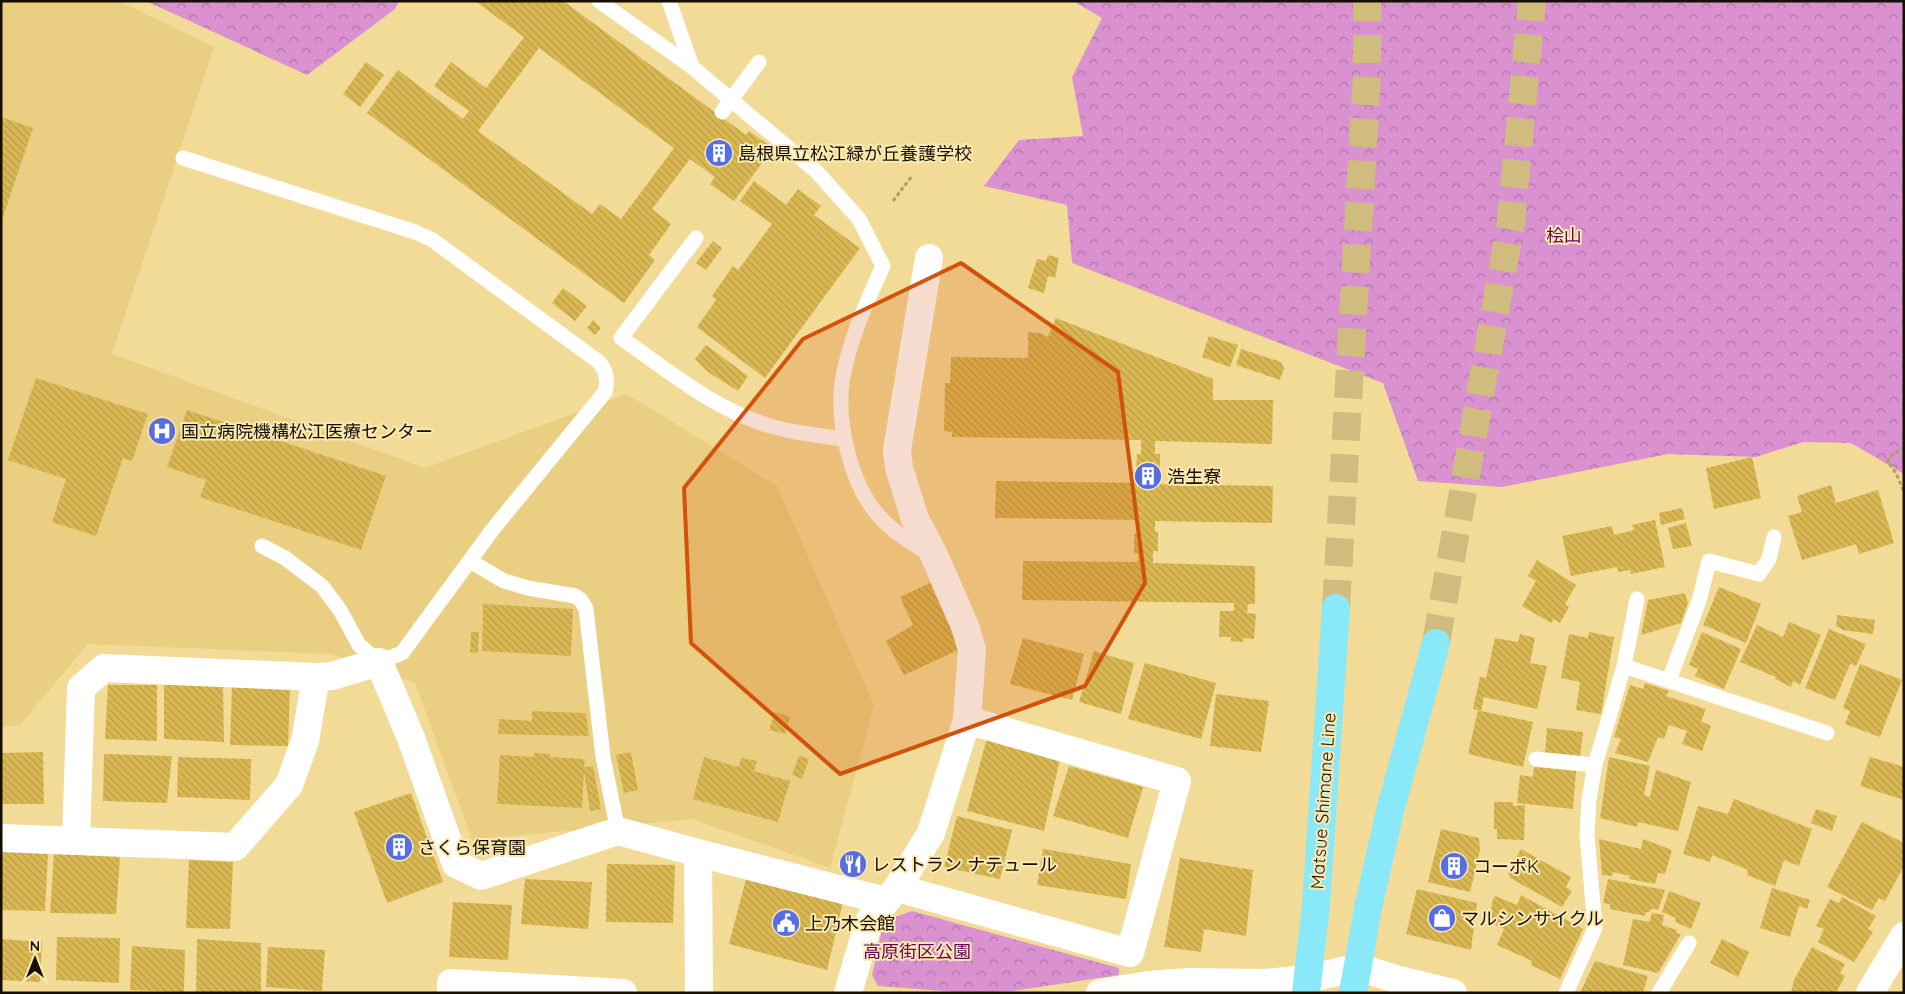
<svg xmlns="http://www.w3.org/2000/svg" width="1905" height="994" font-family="Quicksand,'Noto Sans JP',sans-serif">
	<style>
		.built { fill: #eacf82 }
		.forest { fill: url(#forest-crowns) }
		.building { fill: url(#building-back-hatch); fill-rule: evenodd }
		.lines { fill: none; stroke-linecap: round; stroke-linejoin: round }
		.primary-tunnel { stroke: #d1bc80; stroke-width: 28; stroke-dasharray: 28 14; stroke-linecap: butt }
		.path { stroke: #af9c68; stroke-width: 3; stroke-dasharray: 4 2.5; stroke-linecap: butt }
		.lane { stroke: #fff; stroke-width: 15 }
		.street { stroke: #fff; stroke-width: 28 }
		.primary { stroke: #8ae9f8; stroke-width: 28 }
		.marked { fill: #d3520b; fill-opacity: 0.2; stroke: #d3520b; stroke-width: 4; stroke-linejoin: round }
		.labels { text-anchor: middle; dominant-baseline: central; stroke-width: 4; stroke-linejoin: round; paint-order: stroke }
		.poi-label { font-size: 18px; fill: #160e00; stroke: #fbe9b2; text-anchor: start }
		.park-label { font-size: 18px; fill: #64045e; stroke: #fbe9b2 }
		.street-label { font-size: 18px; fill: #160e00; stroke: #fbe9b2 }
	</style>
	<defs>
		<pattern id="forest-crowns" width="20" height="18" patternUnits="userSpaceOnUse" patternTransform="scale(1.25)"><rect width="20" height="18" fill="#d991d0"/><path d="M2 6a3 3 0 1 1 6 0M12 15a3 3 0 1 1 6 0" fill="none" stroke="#af75a6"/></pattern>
		<pattern id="building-back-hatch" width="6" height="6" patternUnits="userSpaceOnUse" patternTransform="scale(1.25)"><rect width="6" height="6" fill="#d9b853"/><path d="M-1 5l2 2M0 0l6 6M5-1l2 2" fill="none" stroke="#ba9d47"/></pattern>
	</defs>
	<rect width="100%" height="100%" fill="#f2db96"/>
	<path class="built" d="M1,1h118l95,46 -102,307 313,114 202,-74 150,92 97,219 -44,163 -138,-49 -220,21 -57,-157 -83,-29 -244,-10 -68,81 -19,2z"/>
	<path class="forest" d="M146,1h253l-4,8 -88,66z
		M1073,1h831v473l-53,-31 -48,-1 -47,15 -88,-3 -166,33 -84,-6 -35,-98 -311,-120 -5,-58 -83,-19 35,-46 64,-4 -11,-59 30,-59z
		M912,911l207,57v7l-106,16 -43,2 -92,-7 -6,-11 12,-54z"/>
	<path class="building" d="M475,1h88l183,134 3,-4 24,17 -39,53 -24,-17 5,-7 -25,-18 -38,50 19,15 -22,31 6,5 -31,43 -257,-190 31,-43 65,49 6,-8 -35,-25 17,-24 35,26 38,-51zM539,48l135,100 -53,71 -21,-15 -8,10 -114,-83z
		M366,62l18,13 -24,32 -17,-13z
		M1,117l32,11 -31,92h-1z
		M754,181l32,24 12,-16 23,17 -7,9 46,33 -95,130 -68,-51 19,-27 -4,-4 21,-30 5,4 34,-46 -32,-23z
		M713,241l9,7 -16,22 -10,-7z
		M1048,255l11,3 -4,20 -7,-2 -4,17 -16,-5 9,-29 9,2z
		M563,288l24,18 -12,15 -23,-18z
		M1056,318l157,61v21h60l-1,44 -117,-3v13h5v17h-4v13l117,2 -1,37 -117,-2v11h3v19h-5v12l102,3v38h-7l-1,9 9,1 -2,25 -11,-1v4l-12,-1v-4h-12l1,-26h14v-8l-212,-3 1,-39 115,1v-9l-4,1v-20h5v-14l-144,-2 1,-37 143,2v-11h-3l1,-18h4v-14l-189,-3v-5l-8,-1 1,-48h5l1,-26 77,1v-26l12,1 8,4z
		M593,320l8,8 -6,7 -8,-7z
		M1209,336l29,9 -8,22 -28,-10z
		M706,345l42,31 -10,15 -30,-19 -13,-13z
		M1241,349l40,13 3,6 -4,12 -44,-15z
		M36,378l112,36 -16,47 -9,-3 -27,78 -44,-14 14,-43 -58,-19z
		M187,410l199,66 -25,74 -161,-53 6,-17 -39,-13z
		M1752,457l9,41 -47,11 -8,-41z
		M1831,485l5,18 42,-13 16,53 -35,11 -3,-10 -54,16 -14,-44 14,-4 -5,-16z
		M1682,508l3,11 -24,6 -2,-12z
		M1655,520l10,47 -34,7 -1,-4 -12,2 -1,-5 -46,9 -9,-40 50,-10 2,9 20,-5 -2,-5z
		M1686,523l6,23 -19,3 -5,-21z
		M1537,560l39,25 -11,19 4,3 -9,16 -6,-4 -3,4 -29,-17 14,-25 -8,-5z
		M930,583l30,66 -56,26 -18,-34 27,-16 -13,-28z
		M1719,587l42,17 -15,39 -43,-18z
		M1685,593l3,10 -7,20 -40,12 7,-35z
		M483,604l90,5 -2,47 -89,-5z
		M1837,615l38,5 -2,14 -30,-4 -7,-4z
		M1789,622l32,13 -21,50 -7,-4 -2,6 -16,-8 1,-2 -36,-15 17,-37 26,12z
		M1829,629l37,15 -10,22 -6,-2 -15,36 -30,-12z
		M471,632h8l-1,21 -8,-1z
		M1589,632l25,5 -13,77 -25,-4 4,-28 -19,-4 8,-44 19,4z
		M1702,632l39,17 -17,40 -29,-13 3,-7 -9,-4z
		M1520,634l15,4 -5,25 17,3 -10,43 -53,-12 -3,14 52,11 -10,45 -55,-13 10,-44 -5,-1 7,-32 6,1 9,-40 23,4z
		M1023,638l61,16 -12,46 -62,-16z
		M1094,651l40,12 -13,51 -42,-12z
		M1145,663l71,20 -15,56 -73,-20z
		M1860,664l42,16 -22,57 -35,-13 5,-13 -7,-3z
		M1645,683l24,8 -3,5 40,13 -5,12 10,5 -9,25 -20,-7 5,-13 -18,-6 -5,14 -6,-2 -10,25 -33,-9 6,-14 -7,-2 16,-52 13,4z
		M108,685h49v56l-52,-2z
		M164,685l59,1 1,56 -60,-3z
		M232,686l58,2 -2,58 -58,-1z
		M1216,694l53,7 -8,51 -51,-6z
		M532,711l54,2 3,23 -91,-2 1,-15 33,2z
		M775,712l15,5 -5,17 -16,-4z
		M1547,728l36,4 -3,26 -35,-4z
		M987,738l73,21 -16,72 -77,-20z
		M43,752l1,52h-43v-51z
		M631,752l7,38 -14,3 -8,-38z
		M534,753l16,1v3l35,2 -1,8 9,-1 8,43 -11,2 -6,-39 -2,36 -85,-4 3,-49 34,2z
		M104,754l68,2 -5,47 -64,-2z
		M799,756l10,3 -7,20 -10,-4z
		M178,757l73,2 -1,41 -73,-3z
		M704,757l35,10 2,-9 16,3 -3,10 36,10 -12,41 -85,-23z
		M1609,757l41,9 -6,29 6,2 6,-27 35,12 -13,49 -40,-9 -1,5 -37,-9z
		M1870,757l34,10v33l-44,-14z
		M1069,766l74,21 -15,51 -75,-22z
		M1534,767l42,4 -3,38 -56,-6 3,-28 13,2z
		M411,793l32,89 -56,21 -33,-91z
		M1734,799l78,30 -13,37 -15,-6 -9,26 -28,-11 1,-5 -36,-15 -2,7 -27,-8 15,-48 30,8z
		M1494,802h19v4l12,-1 -1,35 -27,-1v-10h-3z
		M1816,809l21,7 -5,15 -21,-8z
		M957,816l55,14 -12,49 -56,-12z
		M1862,822l42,21v23l-19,35 -6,-3 -7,12 -45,-23z
		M1441,829l38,9 1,12 -10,42 -42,-10z
		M1599,839l42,10 2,-10 29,11 -7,24 -7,-1 -3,11 -26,-5 1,-3 -17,-4 -1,4 -10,-1z
		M1043,849l88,15 -5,35 -89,-14z
		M1521,849l50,28 -5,10 6,4 -10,16 -52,-29 -2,-6z
		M1,851l47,3 -3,57 -44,-1z
		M54,854l66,3 -4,57 -66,-1z
		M1180,858l73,12 -7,66 -42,-7 -3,23 -37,-5z
		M189,860l44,2 -3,67 -44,-1z
		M607,864l68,1 -2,58 -67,-1z
		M525,879l67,3 -4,47 -67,-5z
		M746,879l97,23 -16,68 -98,-26z
		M1608,879l57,11 -7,20 -7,-1 -1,3h-4l-1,4 -35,-7v-5l-7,-1z
		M1772,888l38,12 -3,9 -8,-3 -9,31 -30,-9z
		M1417,889l60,14 -6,47 -65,-16z
		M1669,891l32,12 -10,26 -16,-7 1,-4 -14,-6z
		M1521,895l62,34 -23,50 -29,-14 1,-4 -35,-16 7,-16 -14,-7 2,-20 3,-6 22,9z
		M1842,897l34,19 -8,13 5,3 -19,30 -36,-20 6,-13 -8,-3 14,-27 9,4z
		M453,902l59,3 -4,55 -59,-3z
		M1652,913l12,2 -2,10 15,5 -1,3 5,1 -23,39 -35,-8 10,-46 16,3z
		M57,937l63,1 -1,45 -63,-3z
		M1,939l41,3 -2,40 -39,-2z
		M197,939l64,4v50h-65z
		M1722,939l27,13 -11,25 -28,-14z
		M132,946l53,4 -1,42 -54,-2z
		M268,947l57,3 -3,41 -56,-4z
		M1812,947l33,17 -5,9 5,3 -9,17h-45l3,-13z
		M1595,961l53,15 -5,17h-63z"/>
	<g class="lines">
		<path class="primary-tunnel" d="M1336,608l31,-534v-73
			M1436,643l75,-421 21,-221"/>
		<path class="path" d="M893,201l19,-25
			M1904,447l-16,11v4l8,11 8,19"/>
		<path class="lane" d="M599,1l93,66 125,105 42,47 24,47c-16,35 -35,77 -41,116 -5,41 8,101 36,133 15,17 33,28 52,39
			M669,1l23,66
			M722,112l37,-50
			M183,158l232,74 16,7 168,123c8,9 9,19 6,30l-112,137 -91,124 -23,9 -20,-17 -19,-35 -18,-24 -37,-28 -23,-12
			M696,238l-75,100c44,30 86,66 137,84 27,10 57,13 86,17
			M470,561l34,20 24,7 47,8 6,4 5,9 17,148 15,74
			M1624,666l13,-67
			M1669,680l30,-79 10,-40 50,13 10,-15 5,-22
			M1536,759l59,6
			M1566,993l29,-65 -8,-93 2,-36 6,-34 29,-99 203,67
			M1659,993l30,-50"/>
		<path class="street" d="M1,838l234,9 54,-62 16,-44 11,-64
			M76,840l5,-152 23,-20 212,9 16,-1 47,-14 32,76 45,126 25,12 137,-45 80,22 1,140
			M698,853l188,48
			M897,888l233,65 47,-172 -210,-61
			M451,993v-10l172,10
			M848,993l21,-72 28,-33 34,-55 36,-113 5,-70 -7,-24 -31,-71 -19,-36 -16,-51 -2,-18 32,-192
			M1100,993l48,-8 41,-3 75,1 44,-4 50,-12 38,12 57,14
			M1870,993l34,-57"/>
		<path class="primary" d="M1306,993l10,-89 20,-296
			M1353,993l15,-85 22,-97 46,-168"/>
	</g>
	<path class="marked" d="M961,263l157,109 27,211 -60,103 -245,88 -149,-131 -7,-155 119,-149z"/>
	<defs>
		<symbol id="building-disc" viewBox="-11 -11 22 22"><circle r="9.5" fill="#566de3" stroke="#fbe9b2"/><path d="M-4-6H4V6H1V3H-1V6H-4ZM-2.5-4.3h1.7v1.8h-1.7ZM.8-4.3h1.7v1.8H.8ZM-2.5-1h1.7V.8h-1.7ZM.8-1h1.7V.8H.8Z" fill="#fff"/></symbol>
		<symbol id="hospital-disc" viewBox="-11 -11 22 22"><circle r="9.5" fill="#566de3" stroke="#fbe9b2"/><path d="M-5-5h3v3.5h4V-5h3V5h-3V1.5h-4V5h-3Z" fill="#fff"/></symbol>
		<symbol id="restaurant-disc" viewBox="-11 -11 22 22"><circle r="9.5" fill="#566de3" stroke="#fbe9b2"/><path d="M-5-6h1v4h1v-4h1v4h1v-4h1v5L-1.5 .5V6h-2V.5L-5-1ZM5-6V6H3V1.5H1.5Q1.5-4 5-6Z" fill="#fff"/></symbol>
		<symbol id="shop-disc" viewBox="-11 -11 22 22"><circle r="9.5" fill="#566de3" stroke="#fbe9b2"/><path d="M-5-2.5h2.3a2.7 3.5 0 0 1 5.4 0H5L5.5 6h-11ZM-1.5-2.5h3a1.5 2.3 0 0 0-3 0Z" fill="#fff"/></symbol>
		<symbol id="civic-disc" viewBox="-11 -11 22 22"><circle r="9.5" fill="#566de3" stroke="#fbe9b2"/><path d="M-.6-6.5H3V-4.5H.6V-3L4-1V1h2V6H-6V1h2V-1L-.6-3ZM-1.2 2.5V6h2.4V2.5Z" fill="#fff"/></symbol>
	</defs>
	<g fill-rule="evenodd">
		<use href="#building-disc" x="703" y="137" width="32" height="32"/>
		<use href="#hospital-disc" x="146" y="415" width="32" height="32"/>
		<use href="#building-disc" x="1132" y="460" width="32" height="32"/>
		<use href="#building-disc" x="383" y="831" width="32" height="32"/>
		<use href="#restaurant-disc" x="837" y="848" width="32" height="32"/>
		<use href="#building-disc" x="1438" y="850" width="32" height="32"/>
		<use href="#shop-disc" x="1426" y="902" width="32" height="32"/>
		<use href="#civic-disc" x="770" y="907" width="32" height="32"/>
	</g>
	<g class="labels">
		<g class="poi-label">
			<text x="738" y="153">島根県立松江緑が丘養護学校</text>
			<text x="181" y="431">国立病院機構松江医療センター</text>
			<text x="1167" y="476">浩生寮</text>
			<text x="418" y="847">さくら保育園</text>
			<text x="872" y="864">レストラン ナテュール</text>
			<text x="1473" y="866">コーポK</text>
			<text x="1461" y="918">マルシンサイクル</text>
			<text x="805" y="923">上乃木会館</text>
		</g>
		<g class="park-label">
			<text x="1564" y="235">桧山</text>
			<text x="917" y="951">高原街区公園</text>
		</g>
		<g class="street-label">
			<text transform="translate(1323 801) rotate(-86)">Matsue Shimane Line</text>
		</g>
	</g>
	<rect width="1905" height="994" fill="none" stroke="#160e00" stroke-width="5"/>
	<g transform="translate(35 959)" stroke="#fbe9b2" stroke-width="4" paint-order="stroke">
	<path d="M0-4L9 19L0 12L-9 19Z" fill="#160e00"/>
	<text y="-8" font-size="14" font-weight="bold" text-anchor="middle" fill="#160e00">N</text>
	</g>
</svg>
